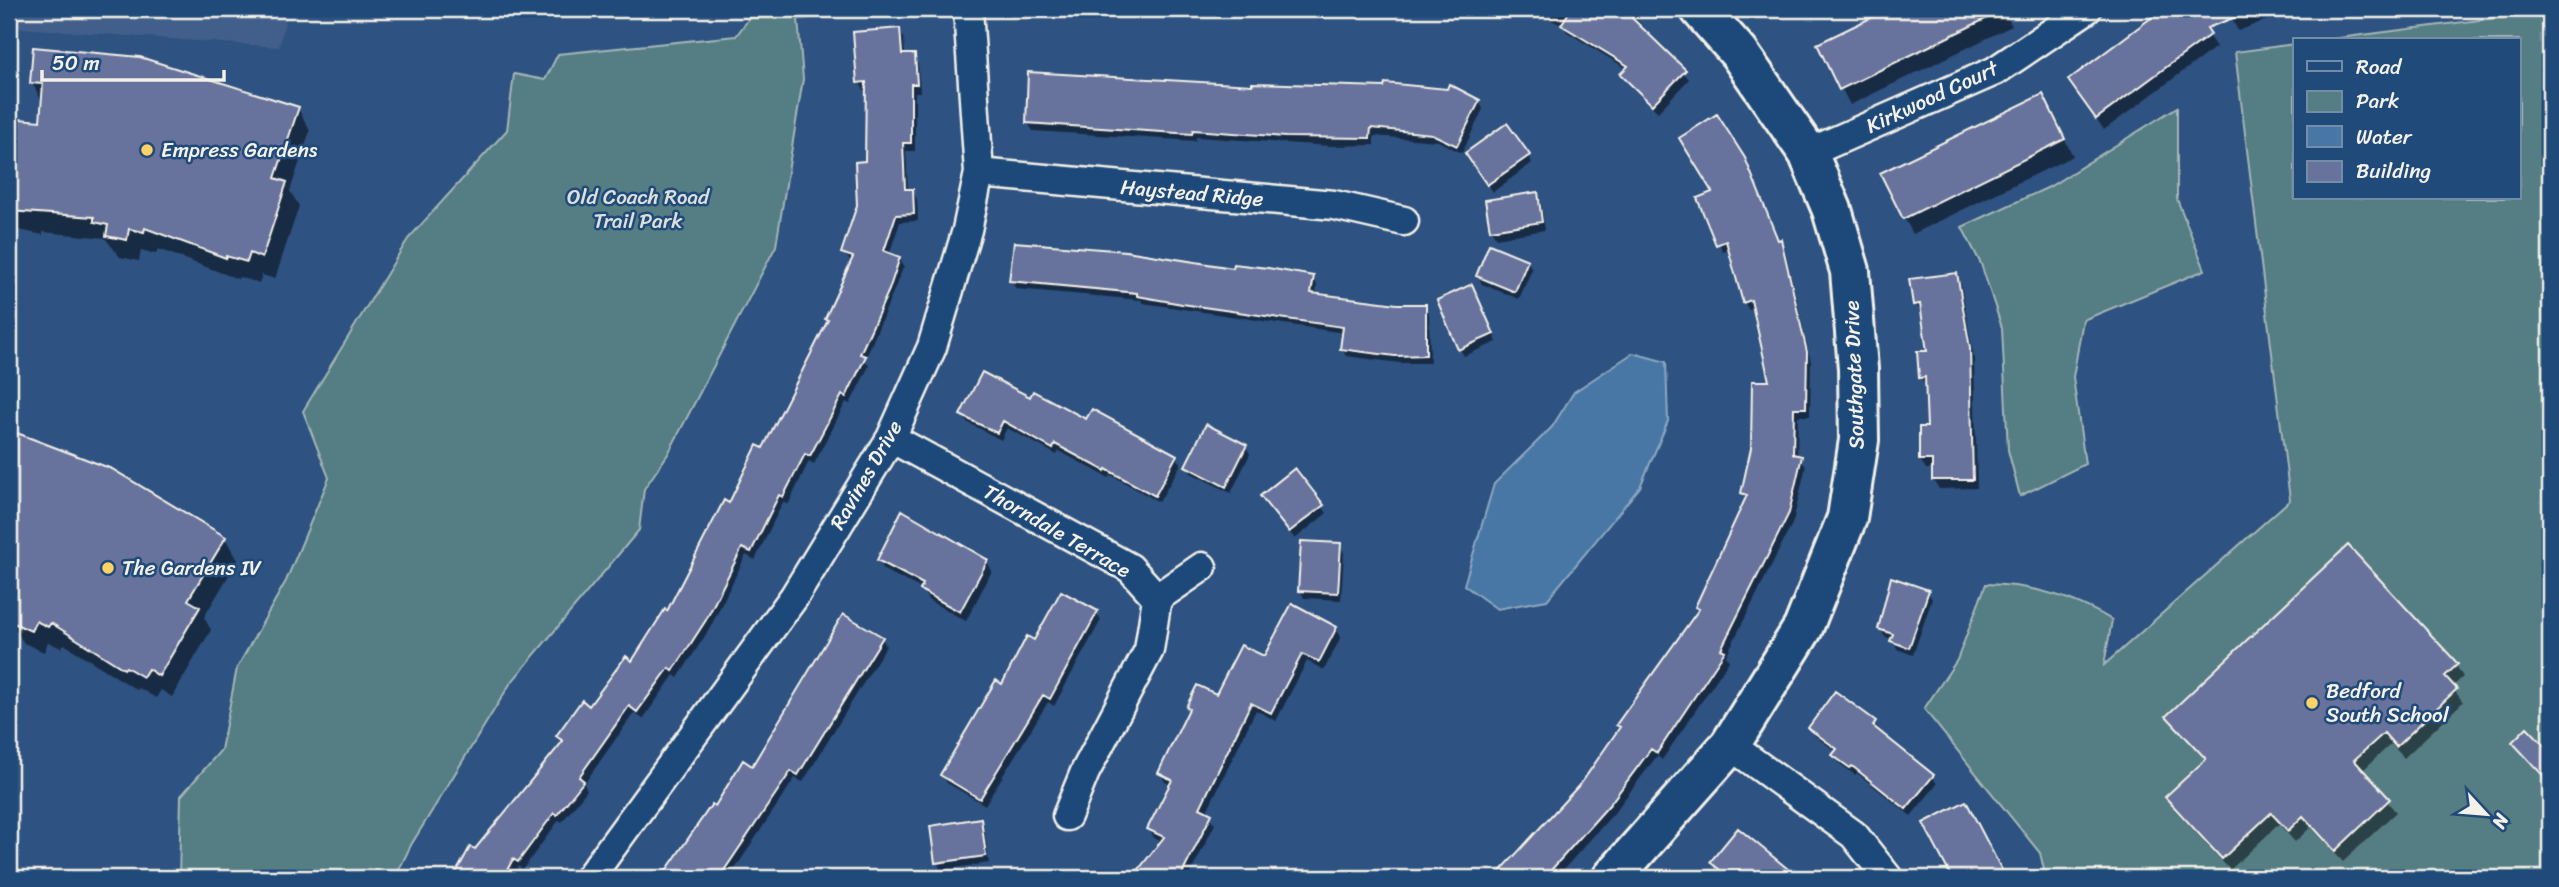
<svg xmlns="http://www.w3.org/2000/svg" width="2559" height="887" font-family="Sriracha,sans-serif">
	<style>
		.built { fill: #435f8b }
		.green { fill: #547d84; stroke: #a4b7b6; stroke-width: 2 }
		.water { fill: #4977a5; stroke: #8da8c0; stroke-width: 2 }
		.shadow { fill: #0007 }
		.building { fill: #68739d; stroke: #f4f1e8; stroke-width: 2 }
		.lines { fill: none; stroke-linecap: round; stroke-linejoin: round }
		.street-casing { stroke: #f4f1e8; stroke-width: 33 }
		.secondary-casing { stroke: #f4f1e8; stroke-width: 44 }
		.street { stroke: #1f4a7a; stroke-width: 28 }
		.secondary { stroke: #1f4a7a; stroke-width: 38 }
		.poi-dot { fill: #ffd166; stroke: #1f4a7a; stroke-width: 2.5 }
		.labels { text-anchor: middle; dominant-baseline: central; stroke-width: 5; stroke-linejoin: round; paint-order: stroke }
		.street-label { font-size: 21px; fill: #f4f1e8; stroke: #1f4a7a }
		.poi-label { font-size: 21px; fill: #f4f1e8; stroke: #1f4a7a; text-anchor: start }
		.park-label { font-size: 21px; fill: #dce0d9; stroke: #1f4a7a }
	</style>
	<rect width="100%" height="100%" fill="#2e5281"/>
	<filter id="ink" filterUnits="userSpaceOnUse"><feTurbulence type="fractalNoise" baseFrequency=".0143" numOctaves="2"/><feDisplacementMap in="SourceGraphic" scale="14" xChannelSelector="R" yChannelSelector="G"/><feConvolveMatrix kernelMatrix="1 2 1 2 8 2 1 2 1" color-interpolation-filters="sRGB"/></filter>
	<g filter="url(#ink)">
		<path class="built" d="M9,9h279l-9,38 -270,-20z"/>
		<path class="green" d="M756,9h158l-116,10 5,60 -27,167 -108,208 -24,35 -5,41 -129,154 -99,161 -16,33h-216l2,-82 40,-46 16,-82 49,-87 43,-103 -26,-67 105,-172 99,-109 7,-56 31,6 13,-26 178,-18z
			M2550,11v867h-504l-6,-25 -116,-144 33,-49 29,-76c46,1 86,12 126,36l-8,45 186,-165 -55,-448 60,-8v154h224v-158h-196z
			M2177,107v92l28,71 -122,50 -10,57 12,87 -65,32 -12,-46 -6,-122 -21,-64 -19,-37 87,-40z"/>
		<path class="water" d="M1633,353l33,9 2,59 -28,66 -93,113 -50,9 -33,-24 30,-101 58,-57 22,-35z"/>
		<path class="shadow" d="M1528,9h94l10,5 57,65 -31,33 -31,-30 -5,-8 5,-5 -60,-37 -3,-6z
			M1893,9h110l9,17 -162,79 -31,-60z
			M2166,9h24l26,38 -112,83 -34,-50z
			M2227,9h68l-57,22z
			M899,30l5,8 1,18h9l4,8 2,28h-5v59h-9l2,40h4l5,8 1,22 -18,1 -11,33 10,3 5,8 -39,94 4,6 -19,38 -4,-2 -32,62 -5,-3 -21,44 -5,-3 -28,58 -9,-5 -36,73 -32,50 -4,-3 -31,44 -9,-6 -50,71 3,6 -25,32 -3,-2 -36,49 -5,-3 -6,12h-57l16,-29 4,3 88,-108 -5,-8 74,-73 36,-50 96,-162 65,-129 -2,-3 26,-56 -10,-10 16,-48 8,-42v-73h-3l-5,-8z
			M32,83l266,25 12,23 -20,60 9,15 -24,73 -13,-4 -3,8 -20,-6 -1,2 -80,-30 -2,5 -15,-4 -2,11 -19,-4 -15,-19 -62,-6v3l-34,-7v-108l32,3 2,-20z
			M1253,87l195,4 31,10 4,8 -21,44 -24,-12 -64,-5v9l-43,1 -135,-9v4l-163,-10 -5,-8z
			M2043,96l30,60 -160,78 -9,-16z
			M1528,156l4,7 -39,29 -21,-31z
			M1537,194l4,8 4,28 -49,8 -5,-8z
			M1699,198l81,43 5,9 26,112 -1,54h-12l-1,41 9,9 -13,56 -67,134 3,5 -67,99 -5,-4 -43,57 -58,65h-59l86,-95 38,-54 -2,-4 80,-113 -2,-5 50,-107 -4,-7 28,-110 -16,-74 -6,1 -5,-8 -14,-53 -7,3z
			M1527,261l5,8 -13,30 -37,-15 -4,-8z
			M1235,270l78,7 4,8 -1,10 81,11 28,-1 4,8 1,50h-30l-54,-7 -4,-7 2,-16 -201,-30 -2,-3 -125,-11 -5,-8z
			M1956,274l5,10 13,75 3,129 -38,1 -6,-10v-10h-7l-6,-9 9,-32 -3,-42 -6,-9 9,-25 -6,-39 -8,-9z
			M1476,294l21,48 -33,14 -4,-7z
			M1031,400l145,56 5,8 -22,38 -48,-27 -2,3 -50,-27 -2,4 -50,-27 -6,12 -34,-18 -5,-8z
			M9,433l103,37 113,68 13,22 -34,57 7,13 -39,67 -11,-7 -5,8 -17,-10 -2,2 -73,-46 -3,4 -13,-6 -4,10 -20,-9 -15,-23z
			M1246,446l4,8 -19,39 -40,-20 -4,-7z
			M1267,504l55,2 5,7 -32,26z
			M1340,545l4,8 -3,47 -37,-2 -4,-8z
			M879,560l108,1 5,10 -26,50 -38,-21 -6,-11 -38,-19z
			M1892,579l35,12 5,8 -19,56 -16,-6 -4,-10 -8,-2 -5,-8z
			M1096,612l5,8 -47,86 -6,-4 -63,103 -38,-22 -5,-8 93,-132z
			M1336,628l5,9 -17,33 -17,-9 -31,60 -20,-11 -50,103 9,11 -27,54h-54l28,-36 -8,-4 -5,-9 22,-44 -6,-3 -5,-9 30,-62 -2,-4 28,-11 48,-37z
			M882,638l4,8 -83,136 -8,-4 -66,100h-66l49,-71 3,2z
			M2456,665l7,12 -11,10 11,15 -59,56 -13,-14 -29,27 34,41 -53,50 -32,-35 -16,15 -16,-18 -49,46 -56,-61 -7,-12 39,-36 -38,-45z
			M1875,722l3,10 54,44 5,8 -26,32 -54,-43 -2,2 -16,-12 -5,-8 3,-3 -22,-16 -4,-8z
			M2527,730l23,24v30l-36,-41z
			M980,820l4,8 4,26 -51,9 -5,-36z
			M1738,830l56,48h-67l-10,-8 -5,-8z
			M988,857l1,6 -48,7 -3,-6z"/>
		<path class="building" d="M1571,9h65l-5,8 55,53 -34,35 -32,-31 8,-8 -67,-41z
			M1889,9h117l-167,81 -22,-46z
			M2163,9l91,1 -47,18 4,6 -115,85 -28,-39z
			M900,28l2,26h13l2,30h-6v59h-8l2,46h8l1,25 -18,1 -12,36 16,6 -11,33 -29,64 6,2 -20,41 -4,-2 -32,61 -5,-2 -22,43 -4,-2 -28,57 -9,-4 -36,72 -33,51 -4,-3 -32,44 -8,-6 -50,71 5,4 -27,34 -3,-2 -36,49 -5,-3 -10,19h-50l17,-31 5,2 88,-108 -7,-5 26,-36 7,6 37,-50 6,5 33,-52 2,2 57,-111 5,3 28,-58 6,3 65,-128 -3,-1 28,-62 -12,-4 16,-48 -2,-43 10,-1 1,-79 -9,1 -4,-51z
			M33,47l107,10 159,50 -24,71 12,4 -25,76 -12,-5 -3,9 -21,-6v2l-81,-30 -1,4 -15,-3 -2,11 -21,-4 2,-11 -14,-3v-5l-85,-6v-93l31,3 3,-37 -13,-1z
			M1028,72l224,13v-2l132,4 1,-4 62,6 2,-5 31,16 -23,46 -25,-12 -61,-6 -1,10 -85,-1 -92,-7 -1,4 -166,-11z
			M2043,94l22,45 -162,80 -23,-46z
			M1717,114l28,44 33,82 3,-1 26,113 -1,56h-12l-1,46 9,2 -13,57 -68,136 4,2 -68,102 -6,-4 -41,55 -66,74h-50l88,-96 38,-55 -4,-2 83,-116 -4,-2 52,-112 -6,-2 10,-45 1,-67h17l-18,-81 -8,3 -17,-62 -10,4 -19,-47 15,-6 -33,-54z
			M1507,123l23,32 -43,30 -22,-32z
			M1538,192l4,30 -52,8 -5,-30z
			M1014,242l112,9 107,17 1,-4 34,4 46,8 -3,17 86,11h29v51l-31,1 -55,-7 3,-22 -161,-23 -45,-8v-3l-128,-12z
			M1489,244l39,16 -13,32 -39,-16z
			M1957,273l13,75 3,132h-41v-20h-13v-33h8l-2,-50 -6,1 -2,-27h10l-7,-47 -7,1 -4,-26z
			M1472,284l22,50 -36,16 -21,-50z
			M982,372l48,25 3,-6 53,28 6,-10 85,46 -22,41 -49,-27 -1,2 -50,-27 -2,5 -50,-28 -6,12 -37,-18z
			M1206,424l41,21 -21,42 -41,-21z
			M9,430l103,39 114,68 -38,63 12,7 -41,69 -11,-7 -5,8 -17,-10 -2,2 -73,-46 -3,4 -12,-6 -5,10 -22,-10z
			M1295,468l29,37 -35,27 -29,-36z
			M902,510l86,50 -28,52 -40,-22 3,-6 -46,-24z
			M1301,541l40,2 -3,50 -40,-2z
			M2348,545l110,119 -13,12 12,13 -61,58 -12,-14 -30,27 36,39 -55,52 -32,-35 -15,15 -17,-18 -49,46 -57,-62 41,-38 -40,-43z
			M1891,577l38,13 -20,58 -19,-7 3,-7 -15,-5z
			M1061,591l37,20 -48,88 -7,-4 -63,104 -40,-24 56,-95 6,4 25,-48 7,4z
			M1292,603l45,24 -18,35 -17,-8 -31,59 -20,-10 -51,105 12,6 -32,64h-48l32,-41 -17,-8 25,-49 -14,-7 31,-64 -3,-2 11,-22 19,9 25,-49 23,11z
			M843,614l40,23 -85,138 -7,-4 -72,107h-58l51,-74 3,2 28,-46 9,6z
			M1835,691l41,30 -3,5 61,49 -28,34 -54,-43 -2,2 -18,-13 5,-6 -29,-21z
			M2527,727l23,24v32l-38,-41z
			M1966,801l40,77h-54l-29,-55z
			M981,818l5,38 -51,7 -5,-37z
			M1738,828l61,50h-69l-20,-16z"/>
		<g class="lines">
			<defs>
				<path id="street" d="M1808,153l187,-82 92,-62
					M979,173l355,32 70,16
					M891,438l239,130 27,30 -8,52 -64,122 -18,44
					M1157,598l45,-31
					M1730,745l124,90 34,43
					M589,878l205,-281 97,-159 41,-91 35,-117 12,-57 -11,-164"/>
				<path id="secondary" d="M1612,878l118,-133 73,-117 44,-110 12,-78 -1,-71 -8,-98 -18,-61 -24,-57 -69,-100 -39,-44"/>
			</defs>
			<use href="#street" class="street-casing"/>
			<use href="#secondary" class="secondary-casing"/>
			<use href="#street" class="street"/>
			<use href="#secondary" class="secondary"/>
		</g>
	</g>
	<g class="poi-dot">
		<circle cx="147" cy="150" r="7"/>
		<circle cx="108" cy="568" r="7"/>
		<circle cx="2312" cy="703" r="7"/>
	</g>
	<g class="labels">
		<g class="street-label">
			<text transform="translate(1932 97) rotate(-25)">Kirkwood Court</text>
			<text transform="translate(1192 193) rotate(5)">Haystead Ridge</text>
			<text transform="translate(1854 375) rotate(-92)">Southgate Drive</text>
			<text transform="translate(866 475) rotate(-60)">Ravines Drive</text>
			<text transform="translate(1057 531) rotate(30)">Thorndale Terrace</text>
		</g>
		<g class="poi-label">
			<text x="161" y="150">Empress Gardens</text>
			<text x="122" y="568">The Gardens IV</text>
			<text x="2326" y="691">Bedford<tspan x="2326" dy="24">South School</tspan></text>
		</g>
		<g class="park-label">
			<text x="638" y="197">Old Coach Road<tspan x="638" dy="24">Trail Park</tspan></text>
		</g>
	</g>
	<rect width="2559" height="887" fill="none" stroke="#1f4a7a" stroke-width="35"/>
	<rect x="18" y="18" width="2524" height="852" fill="none" stroke="#f4f1e8" stroke-width="2.5" filter="url(#ink)"/>
	<rect x="2293" y="38" width="228" height="161" fill="#1f4a7a" stroke="#748da6" stroke-width="2"/>
	<rect x="2307" y="61" width="35" height="10" fill="#1f4a7a" stroke="#748da6" stroke-width="2"/>
	<text x="2356" y="74" font-size="21" fill="#f4f1e8">Road</text>
	<rect x="2307" y="91" width="35" height="21" fill="#547d84" stroke="#748da6" stroke-width="2"/>
	<text x="2356" y="108" font-size="21" fill="#f4f1e8">Park</text>
	<rect x="2307" y="126" width="35" height="21" fill="#4977a5" stroke="#748da6" stroke-width="2"/>
	<text x="2356" y="144" font-size="21" fill="#f4f1e8">Water</text>
	<rect x="2307" y="161" width="35" height="21" fill="#68739d" stroke="#748da6" stroke-width="2"/>
	<text x="2356" y="178" font-size="21" fill="#f4f1e8">Building</text>
	<g transform="translate(2486 814) rotate(116)" stroke="#1f4a7a" stroke-width="5" paint-order="stroke">
	<path d="M0-5L12 26L0 18L-12 26Z" fill="#f4f1e8"/>
	<text y="-10" font-size="19" font-weight="bold" text-anchor="middle" fill="#f4f1e8">N</text>
	</g>
	<path d="M42 70v10h182v-10" fill="none" stroke="#f4f1e8" stroke-width="3.5"/>
	<text x="52" y="70" font-size="21" fill="#f4f1e8" stroke="#1f4a7a" stroke-width="5" paint-order="stroke">50 m</text>
</svg>
